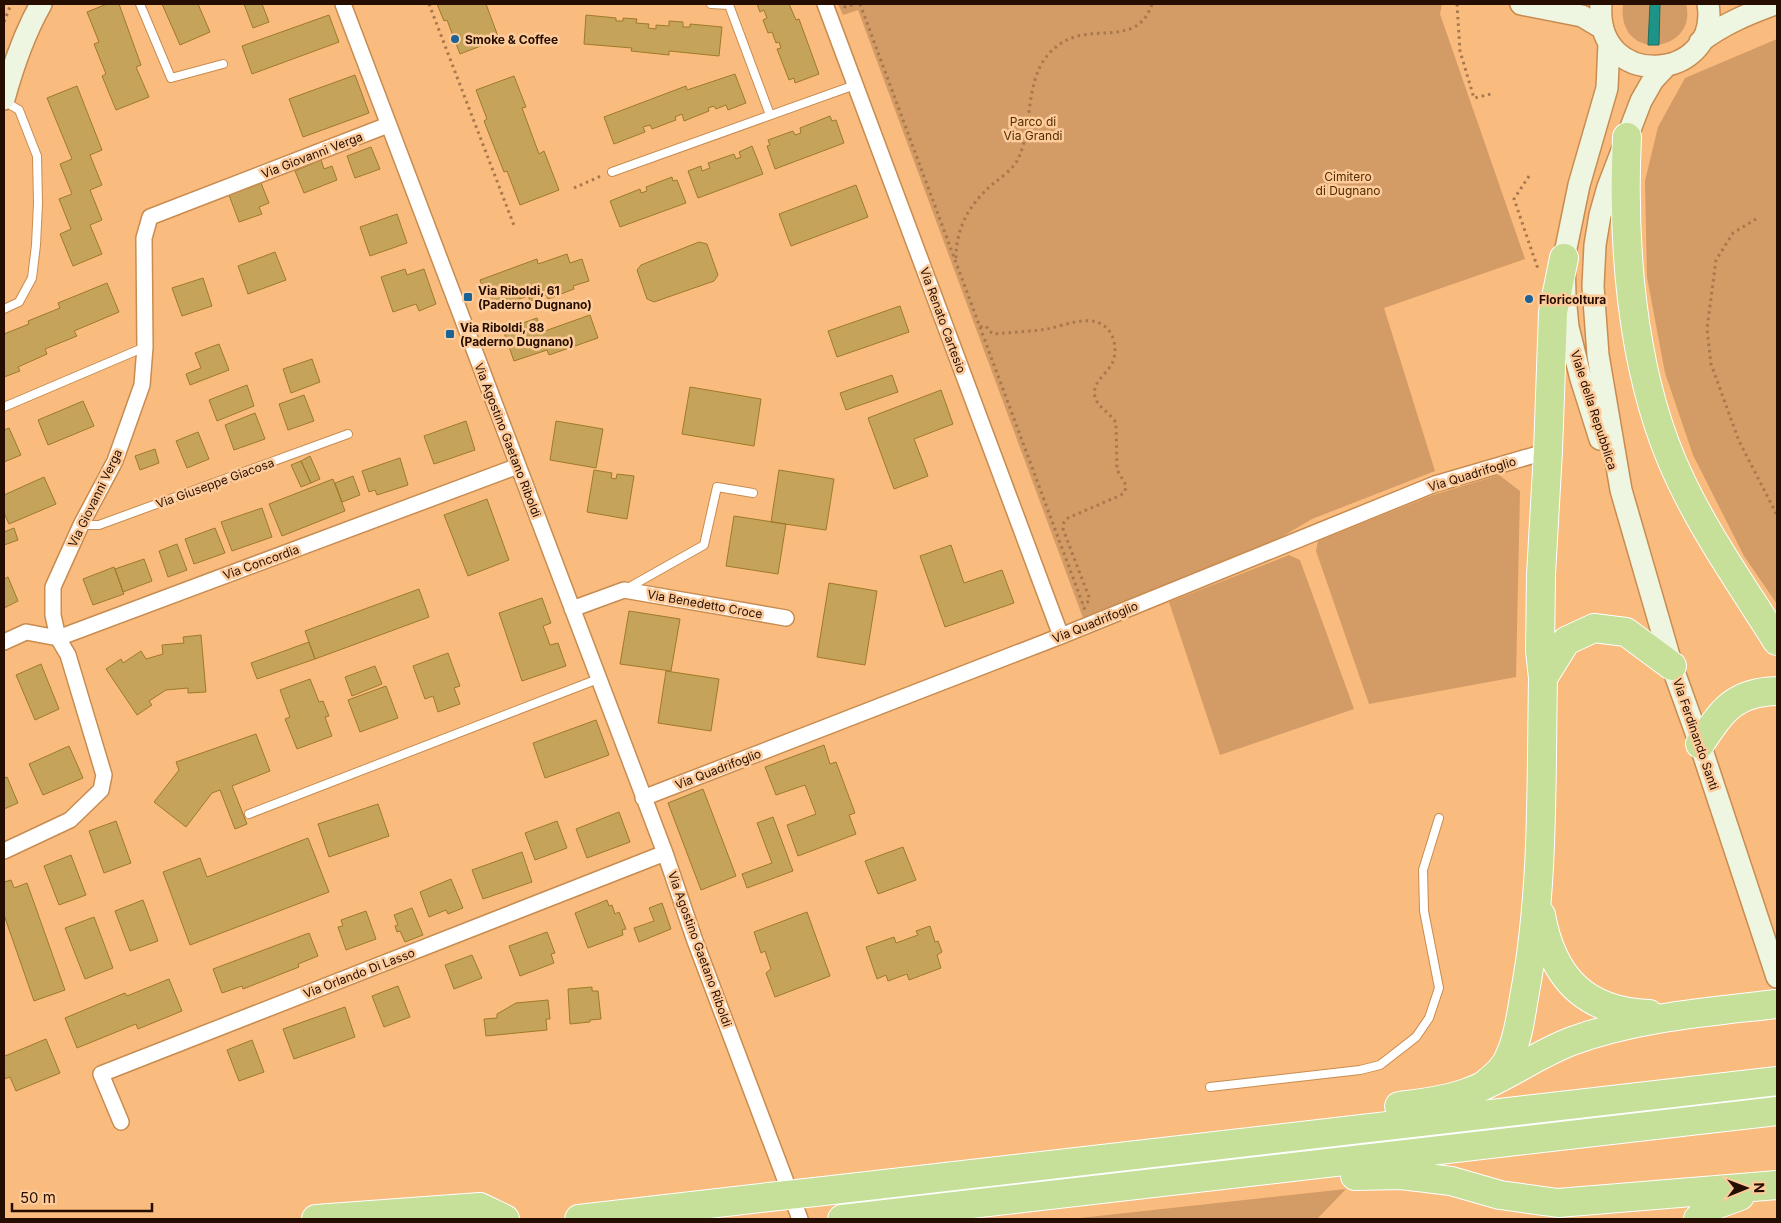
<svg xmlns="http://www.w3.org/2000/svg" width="1781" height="1223" font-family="Inter,sans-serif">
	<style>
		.green { fill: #d39b65 }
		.water { fill: #1e9488; stroke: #206c5f }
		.building { fill: #c5a35a; stroke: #9e7a28 }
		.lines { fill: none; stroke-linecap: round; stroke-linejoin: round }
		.lane-casing { stroke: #c88c50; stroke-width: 10 }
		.street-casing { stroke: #c88c50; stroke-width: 18 }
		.secondary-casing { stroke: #c88c50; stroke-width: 24 }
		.highway-casing { stroke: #fff; stroke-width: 30 }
		.path { stroke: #a7774d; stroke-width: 3; stroke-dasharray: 2.5 4; stroke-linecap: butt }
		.lane { stroke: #fff; stroke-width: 8 }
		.street { stroke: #fff; stroke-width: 15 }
		.secondary { stroke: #eef5e0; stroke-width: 21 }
		.highway { stroke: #c6df99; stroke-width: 28 }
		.highway-bridge-casing { stroke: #fff; stroke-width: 30; stroke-linecap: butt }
		.highway-bridge { stroke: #c6df99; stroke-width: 28 }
		.poi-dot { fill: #196396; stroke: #fecb9b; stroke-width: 2 }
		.labels { text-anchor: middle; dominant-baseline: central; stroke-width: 5; stroke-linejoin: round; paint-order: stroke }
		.poi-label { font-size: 12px; font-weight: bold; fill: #250e00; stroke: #fecb9b; text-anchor: start }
		.park-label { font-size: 12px; fill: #522d00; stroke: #fecb9b }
		.street-label { font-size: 12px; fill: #250e00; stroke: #fecb9b }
	</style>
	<rect width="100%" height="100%" fill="#fabb7e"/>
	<path class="green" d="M838,4h604l-2,10 85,245 -141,49 51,163 -123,48 -34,20 -195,79 -225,-608 -15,5z
		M1623,4h63c13,49 -70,60 -63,0z
		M1777,39v565l-33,-48 -51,-101 -28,-82 -18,-96 -2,-96 13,-54 27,-49z
		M1499,475l21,16 -4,186 -147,27 -53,-153 2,-10 115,-46z
		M1289,555l11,5 54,149 -134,46 -51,-153z
		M1346,1189l-29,30h-246z"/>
	<path class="water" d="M1650,4h10l-1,41h-11z"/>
	<path class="building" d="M107,4h12l22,61 -5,2 13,30 -33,13 -14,-34 4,-2 -12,-30 5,-2 -12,-30z
		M162,4h36l12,28 -30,13z
		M244,4h18l7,18 -16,6z
		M437,4h49l13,35 -39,15 -13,-34 -3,1z
		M757,4h32l7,16 3,-1 20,55 -24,9 -1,-5 -5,2 -12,-31 4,-1 -2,-6 -3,1 -4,-11 -4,1 -5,-13 4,-2 -3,-8 -4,2z
		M329,15l10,27 -87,32 -10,-28z
		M586,15l30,3v3h7v-3l14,1 -1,4 13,1 -1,4 8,1v-4l13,1v-5l14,1v5h7v-3l32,3 -3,29 -50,-5v4l-38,-4 1,-3 -48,-4z
		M735,74l11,29 -18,7 -2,-5 -10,4 -2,-3 -6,2 1,3 -25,10 -2,-7 -7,3 1,3 -24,9 -2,-4 -7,2 2,5 -31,12 -10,-27 82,-31 1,4z
		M355,75l14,38 -66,24 -14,-38z
		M514,76l12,31 -4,1 17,46 5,-3 15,39 -39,15 -13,-34 -3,1 -20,-51 3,-2 -11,-29z
		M77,86l25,64 -12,5 12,30 -12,5 12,30 -12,5 12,29 -29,12 -13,-32 11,-5 -12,-30 13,-5 -12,-30 12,-5 -25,-61z
		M830,116l2,5 4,-1 8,23 -69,26 -8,-23 3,-1 -2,-5 25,-9 2,4 6,-2 -1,-5z
		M752,146l11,28 -65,24 -10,-27 13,-5 1,5 8,-3 -2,-5 26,-9 2,5 5,-2 -2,-5z
		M371,147l9,22 -25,9 -8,-22z
		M321,160l3,9 8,-3 5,14 -33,13 -9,-22z
		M672,177l1,4 4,-1 9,23 -66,24 -10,-26 30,-12 1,4 6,-2 -1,-4z
		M261,183l8,20 -10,4 3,7 -23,8 -10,-27z
		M856,185l12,32 -77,29 -12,-32z
		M397,214l10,29 -37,13 -10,-29z
		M699,242l8,2 11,31 -4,6 -60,21 -7,-3 -10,-29 4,-5z
		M275,252l11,28 -38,14 -10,-28z
		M567,254l3,9 12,-4 7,22 -16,5 1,3 -26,10 -2,-4 -16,6 -2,-5 -20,7 -1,-3 -18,6 -9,-26 57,-21 1,5z
		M405,269l2,6 17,-6 12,35 -17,7 -3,-7 -23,8 -12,-35z
		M203,278l9,28 -30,10 -10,-28z
		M107,283l12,29 -45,19 3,5 -32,13 2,5 -29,13 2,4 -16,6v-43l25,-10 -1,-3 32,-13 -2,-5z
		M900,306l9,26 -72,25 -9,-26z
		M590,315l8,23 -49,17 -2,-5 -33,11 -11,-31 34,-12 5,14z
		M219,344l10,26 -39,15 -4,-11 15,-6 -6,-15z
		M312,359l8,23 -29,11 -8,-24z
		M892,375l6,17 -52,18 -6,-17z
		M247,385l7,21 -37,15 -8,-21z
		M690,387l71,12 -7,47 -72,-12z
		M941,390l12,34 -39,15 14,37 -34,13 -26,-71z
		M304,395l10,26 -26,9 -9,-26z
		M83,401l11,25 -46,19 -10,-25z
		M255,413l10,26 -31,11 -9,-25z
		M466,421l9,29 -41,14 -10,-28z
		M556,421l47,8 -7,39 -46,-8z
		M9,428l12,27 -17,7v-32z
		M198,432l11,27 -22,9 -11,-27z
		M155,449l4,14 -19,7 -5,-14z
		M310,456l10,23 -9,4 -10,-22z
		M400,458l8,27 -31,10 -2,-5 -6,2 -7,-21z
		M301,461l10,22 -10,4 -10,-22z
		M594,470l18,3 -1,5 5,1 1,-5 17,2 -7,43 -40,-7z
		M779,470l55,9 -8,51 -55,-8z
		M353,476l7,19 -18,7 -7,-19z
		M44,477l12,27 -47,20 -5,-11v-18z
		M333,479l12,32 -63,25 -13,-32z
		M487,499l22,61 -41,16 -24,-61z
		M262,508l10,29 -40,14 -11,-29z
		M734,516l52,8 -8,50 -52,-8z
		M14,528l4,12 -14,5v-13z
		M215,528l10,25 -31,11 -9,-25z
		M177,544l10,26 -19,7 -9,-26z
		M951,545l13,38 38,-13 12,33 -69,24 -25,-71z
		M144,559l8,22 -29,11 -8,-23z
		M114,567l10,27 -31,11 -10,-26z
		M8,577l10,24 -14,7v-29z
		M829,583l48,8 -12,74 -48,-8z
		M419,589l10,28 -114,42 -10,-28z
		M542,598l9,25 -8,3 7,19 8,-2 8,23 -44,15 -23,-68z
		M629,611l51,8 -9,52 -51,-7z
		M201,635l5,57 -18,1v-5l-22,2 -17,11 3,4 -15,10 -31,-46 15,-10 2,4 18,-12 5,8 17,-5 -1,-9 22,-2 -1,-6z
		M309,642l6,17 -58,20 -6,-16z
		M448,653l12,33 -6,2 6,16 -22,8 -5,-16 -8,3 -12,-33z
		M41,664l18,45 -24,11 -19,-45z
		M375,666l7,18 -30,12 -7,-19z
		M666,671l53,8 -8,52 -53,-8z
		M310,679l9,23 4,-1 6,15 -4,1 7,19 -35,13 -12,-30 5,-2 -10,-27z
		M386,686l12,32 -38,14 -12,-32z
		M596,720l13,35 -64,23 -12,-35z
		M256,734l14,37 -38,15 15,38 -12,5 -15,-39 -8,3 -26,34 -32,-25 25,-32 -3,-8z
		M824,745l6,19 6,-2 19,51 -6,2 7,19 -58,22 -11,-31 29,-11 -11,-29 -29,10 -11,-28z
		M69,746l14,32 -40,17 -14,-31z
		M7,777l11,26 -14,6v-31z
		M703,789l33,87 -35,14 -33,-87z
		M378,804l11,32 -60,21 -11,-33z
		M619,812l11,30 -43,16 -11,-29z
		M773,817l20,54 -46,17 -5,-14 30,-11 -15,-40z
		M116,821l15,42 -27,10 -15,-42z
		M557,821l10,27 -32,12 -10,-27z
		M308,838l21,54 -139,53 -27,-73 37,-14 7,19z
		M903,847l13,33 -38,14 -13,-33z
		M522,852l10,30 -49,17 -11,-29z
		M71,855l15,40 -27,10 -15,-39z
		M451,879l12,29 -15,6 -2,-4 -17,7 -9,-25z
		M11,880l3,8 13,-5 38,107 -31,11 -30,-86v-33z
		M143,900l15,41 -28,10 -15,-40z
		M607,900l2,6 3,-1 3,9 4,-2 7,17 -4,1 1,5 -35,13 -13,-35z
		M662,903l9,26 -32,13 -5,-14 20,-7 -5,-13z
		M412,908l11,27 -18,7 -5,-11 -3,1 -2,-6 3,-1 -4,-10z
		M366,911l10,28 -30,11 -8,-23 5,-1 -2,-6z
		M807,912l23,64 -55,21 -9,-24 5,-4 -6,-18 -4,2 -7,-21z
		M94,917l19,51 -28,11 -20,-51z
		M930,926l5,16 3,-1 4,11 -5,3 4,13 -32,12 -2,-6 -19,7 -2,-6 -9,4 -11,-32 28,-10 2,6 22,-8 -2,-4z
		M547,932l8,21 -4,1 3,9 -34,13 -11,-30z
		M309,933l9,23 -20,8 1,3 -56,22 -1,-3 -20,7 -9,-24z
		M472,955l10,23 -28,11 -9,-24z
		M169,979l13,32 -44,18 -2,-5 -59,24 -12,-30 60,-25 2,3z
		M398,986l12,31 -26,10 -12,-31z
		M592,987v4h6l3,28 -11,1v2l-20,2 -2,-35z
		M548,1000l2,19h-4l1,11 -61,6 -2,-17 13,-1v-4l19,-11z
		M345,1007l10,30 -61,22 -11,-30z
		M46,1039l14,34 -44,18 -6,-14 -6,2v-27l1,4z
		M252,1040l12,32 -25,9 -12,-31z"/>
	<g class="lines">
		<defs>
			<path id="lane" d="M140,4l31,74 52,-14
				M711,4l18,1 41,110
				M612,172l243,-87
				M4,309l15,-7 13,-24 4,-33 2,-42 -1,-47 -18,-46 -15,-9
				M4,407l141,-60
				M81,525h18l249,-91
				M626,589l78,-44 13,-58 36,6
				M249,814l349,-135
				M1210,1087l150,-17 20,-5 36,-28 13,-19 10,-30 -15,-77 -1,-41 16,-52"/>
			<path id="street" d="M343,4l322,849 30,88 105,278
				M825,4l236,632
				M572,609l52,-19 162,28
				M4,642l22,-10 32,6 460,-172
				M643,798l418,-162 374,-152 113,-33
				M4,851l66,-31 31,-30 3,-15 -36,-120 -10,-17 -5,-23v-28l28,-62 34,-64 27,-76 3,-38 -1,-109 6,-21 238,-92
				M121,1122l-20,-48 564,-221"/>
			<path id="secondary" d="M1521,4l61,12 20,12
				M1601,4c-7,88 120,78 107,0
				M1700,42c23,-18 48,-28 75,-38
				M1666,66l-13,14 -12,21 -33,86 -8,28 -5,30 -2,41 5,69 23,135 51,176 28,78 77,233
				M4,99c9,-33 20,-65 37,-95
				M1600,439l-19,-60 -13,-52 -3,-31 -1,-38 15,-73 28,-97 2,-45"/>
			<path id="highway" d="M1627,137c-5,105 4,227 45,324 27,64 68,121 105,180
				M1543,678l23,-37 28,-13 32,4 46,34
				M1700,744c22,-33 34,-52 77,-53
				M1541,915c11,61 43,97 108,99
				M1483,1086c11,-9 22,-17 27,-31 9,-19 11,-42 15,-63 19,-103 16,-209 18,-314l-3,-27 1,-76 7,-124 5,-139 11,-54
				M1399,1106c22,-3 45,-5 67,-13 37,-13 69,-38 106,-52 66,-24 136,-29 205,-37
				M1355,1176l46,-1 50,6 49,14 58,8 219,-18
				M815,1192l962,-111
				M316,1219l164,-12 25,12
				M579,1219l190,-22
				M842,1219l935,-108
				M1698,1219l12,-12 30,-11"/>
		</defs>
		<use href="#lane" class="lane-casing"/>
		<use href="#street" class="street-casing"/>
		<use href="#secondary" class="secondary-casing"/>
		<use href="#highway" class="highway-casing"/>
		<path class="path" d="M429,4l86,224
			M860,4l225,606
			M1457,4l3,47 14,47 17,-4
			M844,6l1,1 11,-3
			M4,22l7,-18
			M1529,176l-15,23 24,70
			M574,188l27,-12
			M1756,219l-23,14 -17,27 -9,69 4,35 28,77 38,74
			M956,258c0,-31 14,-55 38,-75 8,-6 19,-14 24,-24 17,-35 4,-85 38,-112 33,-28 80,4 96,-43
			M980,327l6,-1 3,5 5,3c17,-2 35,-2 53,-5 20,-4 49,-18 63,3 5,8 6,17 4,26 -3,15 -23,22 -19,39 3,11 16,16 21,26l1,47 9,15 -1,6 -4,4 -53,23 -4,4 -1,7 26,68v4l-6,4"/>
		<use href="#lane" class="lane"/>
		<use href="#street" class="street"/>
		<use href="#secondary" class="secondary"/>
		<use href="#highway" class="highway"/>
		<defs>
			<path id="highway-bridge" d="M769,1197l46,-5"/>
		</defs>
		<use href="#highway-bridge" class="highway-bridge-casing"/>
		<use href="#highway-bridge" class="highway-bridge"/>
	</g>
	<g class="poi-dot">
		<circle cx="455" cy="39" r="5"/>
		<rect x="463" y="292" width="10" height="10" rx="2.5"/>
		<circle cx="1529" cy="299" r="5"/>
		<rect x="445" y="329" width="10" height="10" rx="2.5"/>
	</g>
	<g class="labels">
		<g class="poi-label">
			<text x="465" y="39">Smoke &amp; Coffee</text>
			<text x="478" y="290">Via Riboldi, 61<tspan x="478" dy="14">(Paderno Dugnano)</tspan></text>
			<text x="1539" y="299">Floricoltura</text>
			<text x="460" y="327">Via Riboldi, 88<tspan x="460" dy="14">(Paderno Dugnano)</tspan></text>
		</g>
		<g class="park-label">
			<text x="1033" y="121">Parco di<tspan x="1033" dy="14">Via Grandi</tspan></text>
			<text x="1348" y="176">Cimitero<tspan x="1348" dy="14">di Dugnano</tspan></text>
		</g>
		<g class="street-label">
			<text transform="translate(312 155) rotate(-21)">Via Giovanni Verga</text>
			<text transform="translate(943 320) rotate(70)">Via Renato Cartesio</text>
			<text transform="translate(1594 410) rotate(72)">Viale della Repubblica</text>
			<text transform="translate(508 440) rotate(69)">Via Agostino Gaetano Riboldi</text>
			<text transform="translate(1472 474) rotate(-17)">Via Quadrifoglio</text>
			<text transform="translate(215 483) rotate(-20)">Via Giuseppe Giacosa</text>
			<text transform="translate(95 498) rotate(-64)">Via Giovanni Verga</text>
			<text transform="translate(261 562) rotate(-20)">Via Concordia</text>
			<text transform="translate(705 604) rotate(10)">Via Benedetto Croce</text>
			<text transform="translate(1095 622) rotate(-22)">Via Quadrifoglio</text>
			<text transform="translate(1696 734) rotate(71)">Via Ferdinando Santi</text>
			<text transform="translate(718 769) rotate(-21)">Via Quadrifoglio</text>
			<text transform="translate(700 949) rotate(70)">Via Agostino Gaetano Riboldi</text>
			<text transform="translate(359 973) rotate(-21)">Via Orlando Di Lasso</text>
		</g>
	</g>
	<rect width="1781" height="1223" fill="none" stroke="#250e00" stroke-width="10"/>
	<g transform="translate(1746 1188) rotate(89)" stroke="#fecb9b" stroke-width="4" paint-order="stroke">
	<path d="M0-4L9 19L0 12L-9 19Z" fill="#250e00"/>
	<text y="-8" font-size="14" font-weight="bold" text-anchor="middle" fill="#250e00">N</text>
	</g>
	<path d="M12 1203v8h140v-8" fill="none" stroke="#250e00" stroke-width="2.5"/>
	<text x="20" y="1203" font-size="15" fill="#250e00" stroke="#fecb9b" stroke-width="4" paint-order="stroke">50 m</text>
</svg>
